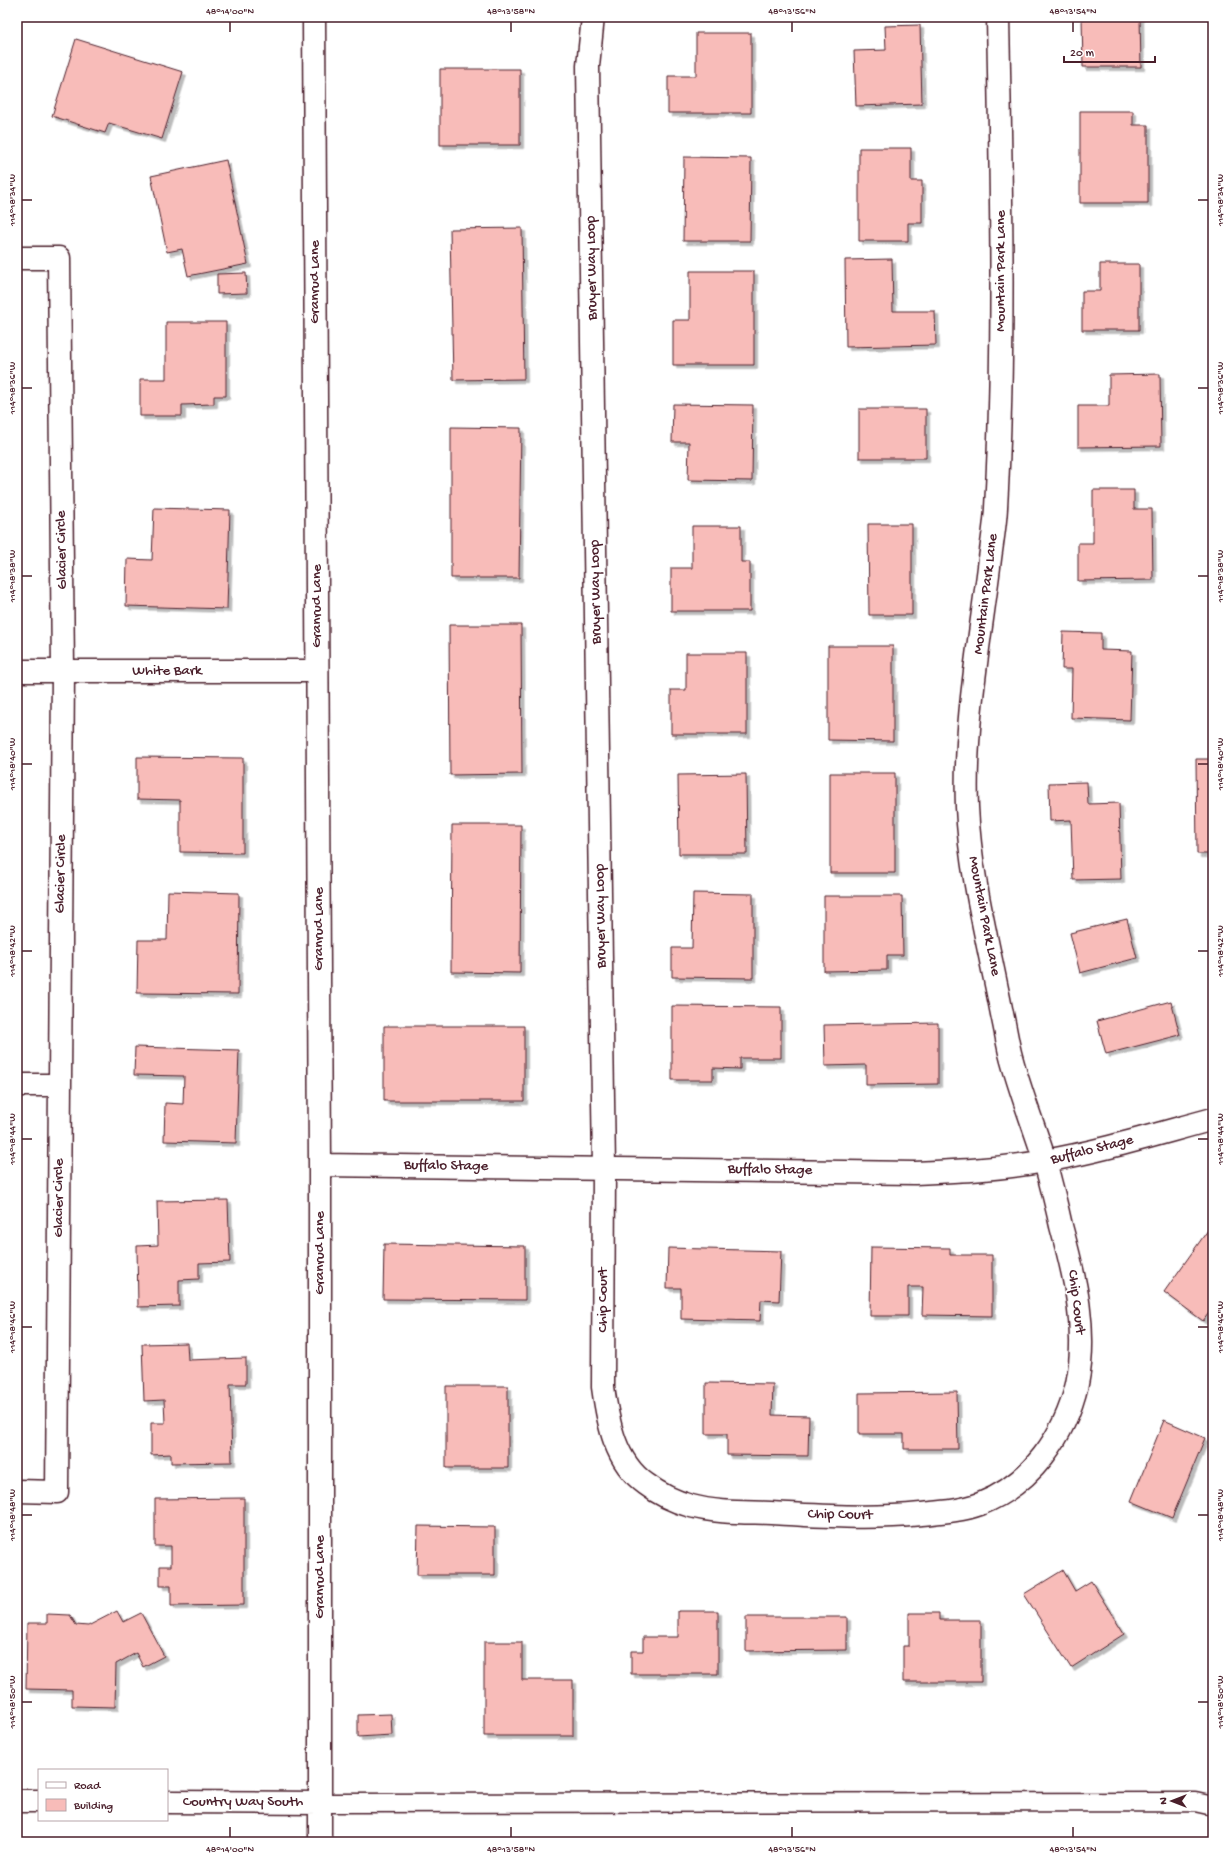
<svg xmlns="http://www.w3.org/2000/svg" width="1230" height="1859" font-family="'Gochi Hand',sans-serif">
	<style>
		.building { fill: #f8bcb9; stroke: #4a1f2b; filter: url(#shadow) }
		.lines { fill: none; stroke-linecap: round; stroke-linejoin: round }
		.service-casing { stroke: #4a1f2b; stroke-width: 21 }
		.minor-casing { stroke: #4a1f2b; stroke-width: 25 }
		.service { stroke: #fff; stroke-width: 18 }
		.minor { stroke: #fff; stroke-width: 22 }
		.ticks { fill: none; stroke: #4a1f2b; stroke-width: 1.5 }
		.labels { text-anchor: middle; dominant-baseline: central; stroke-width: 3; stroke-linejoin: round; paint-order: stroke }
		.street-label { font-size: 15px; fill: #4a1f2b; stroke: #fff }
		.neatline { fill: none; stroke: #4a1f2b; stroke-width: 1.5 }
		.ticks-label { font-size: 10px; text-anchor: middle; fill: #4a1f2b }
	</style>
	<defs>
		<filter id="shadow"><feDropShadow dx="3.5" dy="3.5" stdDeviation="0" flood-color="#0004"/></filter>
	</defs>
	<rect width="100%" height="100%" fill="#fff"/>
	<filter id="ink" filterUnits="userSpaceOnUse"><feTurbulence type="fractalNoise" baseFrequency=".025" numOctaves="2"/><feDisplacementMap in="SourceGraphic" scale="8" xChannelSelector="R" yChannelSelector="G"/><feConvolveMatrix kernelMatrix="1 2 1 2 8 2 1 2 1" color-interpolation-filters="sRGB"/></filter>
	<g filter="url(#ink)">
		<path class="building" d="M1082,17h58l1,50h-58z
			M920,25l2,79 -66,2 -2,-55 32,-1 -1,-24z
			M696,33h55v80h-83v-37h28z
			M76,39l107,33 -21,67 -53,-16 -4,10 -53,-17z
			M440,69h80v76h-80z
			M1080,111h53v14h15v78h-68z
			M859,148h52v33h11v42h-14v18h-49z
			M684,157l67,1 -1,83h-67z
			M226,160l22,104 -60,12 -6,-27 -15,3 -16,-76z
			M522,228l2,151 -71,1 -3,-151z
			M892,259l1,52h42l1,34 -90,2 -1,-87z
			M1100,264h39v66h-57v-39h18z
			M690,271h64v94h-81v-45h17z
			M246,273l1,20 -30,1v-20z
			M166,322h60v74h-12v8l-32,1v11h-42v-37h26z
			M1160,374l1,72 -83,1v-41h31v-31z
			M673,404l80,1 -1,76 -64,-1 1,-38h-17z
			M859,409h67v49h-67z
			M451,427l70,1 -2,150h-68z
			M1093,490h41v19h18l1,71 -75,1v-38h15z
			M154,508l76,2 -3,99 -101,-3 1,-47 25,1z
			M868,524h44v91h-43z
			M692,526h49v36h9v49h-79v-43h21z
			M449,625h72l1,149 -72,1z
			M1063,632l38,1v17l31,1 -2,69 -59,-2 1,-49h-10z
			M828,646h65v95l-65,-1z
			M686,653h61v81h-76v-44h15z
			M137,757l106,1v95l-63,-1v-52l-43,-1z
			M1196,759h17v95h-16z
			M830,773h65v100h-65z
			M746,774l1,80h-68l-1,-79z
			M1087,782l1,22 31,-1 2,76 -48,1 -2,-60 -21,1 -1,-38z
			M452,825h69l-1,148 -69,-1z
			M168,891l71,2 -1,101 -101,-1 1,-53h29z
			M693,893l60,1v84l-81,-1v-29h20z
			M824,896h78l1,59h-16v15l-63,1z
			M1127,919l10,39 -57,15 -10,-40z
			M1171,1001l9,34 -74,19 -9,-33z
			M672,1006l109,1v51h-41v11l-27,-1v12h-41z
			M938,1023v61l-72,1v-20l-41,1 -1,-41z
			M384,1026h140v75h-140z
			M135,1047l104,3 -3,93 -72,-2 1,-38 18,1 1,-28 -50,-1z
			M228,1200l2,62 -31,1v16l-20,1v26l-41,1 -1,-61 21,-1 -1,-44z
			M1213,1223v84l-10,14 -39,-29z
			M384,1244l141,2v54l-142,-1z
			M871,1247l79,1v7h42v61l-70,-1 1,-28h-15v29h-38z
			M668,1248l113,3 -2,50 -18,-1 -1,21 -79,-2v-31h-14z
			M187,1343l1,17 58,-2v26h-16l2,78 -61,1v-9l-20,1v-32h14l-1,-23 -20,1 -2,-57z
			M706,1383l67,1 -1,31 37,1 -1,40 -81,-1v-21h-21z
			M446,1386h62v82h-62z
			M957,1392l1,57h-54v-15h-45v-41z
			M1164,1420l41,18 -33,80 -41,-17z
			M244,1498v107l-73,1v-20h-11v-20h11v-20h-16v-47z
			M418,1526l77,1v48h-78z
			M1063,1570l12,21 16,-10 33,53 -53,34 -47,-74z
			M117,1611l6,11 18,-9 23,43 -21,11 -7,-14 -20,11 -1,43 -43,-1v-16l-46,-1 1,-66h20v-9l23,1 6,10 12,1z
			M678,1611h40v63h-87v-23h12v-14h35z
			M909,1613h30v7h42v62h-78v-36h6z
			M746,1617h101v33l-101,1z
			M484,1642h38v38h51v56h-89z
			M391,1714l1,21 -34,2v-22z"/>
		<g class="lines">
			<defs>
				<path id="service" d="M319,1803l876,-1 18,4"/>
				<path id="minor" d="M314,17l6,1148v677
					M593,17l-5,49 16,1102 -1,219c5,36 12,75 43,97 13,10 30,18 45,22 26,7 54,6 80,7 50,3 100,6 150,1 20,-2 40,-3 59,-10 51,-20 85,-68 97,-120 11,-53 -2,-107 -16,-158 -5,-23 -11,-46 -17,-68 -11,-35 -25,-69 -34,-105 -3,-13 -5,-26 -8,-39 -13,-68 -32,-138 -35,-207 -3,-80 12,-161 22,-240 2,-19 6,-39 7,-59 9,-163 5,-328 2,-491
					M17,258h42l4,413 -6,821 -40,-1
					M17,671h300
					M17,1085h42
					M320,1165l595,8c44,-2 87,-4 130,-12 57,-10 112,-27 168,-42
					M17,1801h22
					M167,1802l152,1"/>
			</defs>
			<use href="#service" class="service-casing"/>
			<use href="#minor" class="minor-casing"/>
			<use href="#service" class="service"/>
			<use href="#minor" class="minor"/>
		</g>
	</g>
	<path class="ticks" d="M230,22v10M511,22v10M792,22v10M1073,22v10M22,200h10M1198,200h10M22,388h10M1198,388h10M22,576h10M1198,576h10M22,764h10M1198,764h10M22,951h10M1198,951h10M22,1139h10M1198,1139h10M22,1327h10M1198,1327h10M22,1515h10M1198,1515h10M22,1702h10M1198,1702h10M230,1827v10M511,1827v10M792,1827v10M1073,1827v10"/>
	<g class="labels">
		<g class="street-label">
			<text transform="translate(592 268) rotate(-91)">Bruyer Way Loop</text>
			<text transform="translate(1001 271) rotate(-90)">Mountain Park Lane</text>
			<text transform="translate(315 282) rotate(-90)">Granrud Lane</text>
			<text transform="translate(62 550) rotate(-91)">Glacier Circle</text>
			<text transform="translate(596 592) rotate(-91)">Bruyer Way Loop</text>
			<text transform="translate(986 594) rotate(-83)">Mountain Park Lane</text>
			<text transform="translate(317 606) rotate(-90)">Granrud Lane</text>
			<text x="167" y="671">White Bark</text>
			<text transform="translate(61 874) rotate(-89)">Glacier Circle</text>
			<text transform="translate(601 916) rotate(-91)">Bruyer Way Loop</text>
			<text transform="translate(984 916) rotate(79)">Mountain Park Lane</text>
			<text transform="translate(319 929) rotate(-90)">Granrud Lane</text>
			<text transform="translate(1092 1150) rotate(-14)">Buffalo Stage</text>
			<text transform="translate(446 1166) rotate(1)">Buffalo Stage</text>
			<text transform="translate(770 1170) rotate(1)">Buffalo Stage</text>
			<text transform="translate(59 1198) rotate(-90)">Glacier Circle</text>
			<text transform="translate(320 1253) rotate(-90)">Granrud Lane</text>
			<text transform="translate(603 1300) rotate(-90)">Chip Court</text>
			<text transform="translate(1076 1302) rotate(83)">Chip Court</text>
			<text transform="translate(840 1515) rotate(1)">Chip Court</text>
			<text transform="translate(320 1577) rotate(-90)">Granrud Lane</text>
			<text x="243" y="1802">Country Way South</text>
		</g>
	</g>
	<rect width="1230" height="1859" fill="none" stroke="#fff" stroke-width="44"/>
	<rect x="38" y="1769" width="130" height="52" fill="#ffffff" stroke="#b7a5aa"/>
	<rect x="46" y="1782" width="20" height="6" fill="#ffffff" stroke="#b7a5aa"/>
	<text x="74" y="1789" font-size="12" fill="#4a1f2b">Road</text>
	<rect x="46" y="1799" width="20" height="12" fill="#f8bcb9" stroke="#b7a5aa"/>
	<text x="74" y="1809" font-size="12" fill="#4a1f2b">Building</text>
	<g transform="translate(1172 1801) rotate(270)" stroke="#ffffff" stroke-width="3" paint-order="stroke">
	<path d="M0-3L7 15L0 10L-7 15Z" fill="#4a1f2b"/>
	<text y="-6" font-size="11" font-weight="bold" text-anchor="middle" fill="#4a1f2b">N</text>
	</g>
	<path d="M1064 56v6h91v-6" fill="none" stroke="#4a1f2b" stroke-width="2"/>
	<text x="1070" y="56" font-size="12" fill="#4a1f2b" stroke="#ffffff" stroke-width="3" paint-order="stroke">20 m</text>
	<rect x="22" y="22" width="1186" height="1815" class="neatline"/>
	<g class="ticks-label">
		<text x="230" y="14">48°14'00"N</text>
		<text x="511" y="14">48°13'58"N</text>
		<text x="792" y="14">48°13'56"N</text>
		<text x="1073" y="14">48°13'54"N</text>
		<text transform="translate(1219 200) rotate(-90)" y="4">114°18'34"W</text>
		<text transform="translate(11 200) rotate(-90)" y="4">114°18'34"W</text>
		<text transform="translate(1219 388) rotate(-90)" y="4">114°18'36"W</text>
		<text transform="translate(11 388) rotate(-90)" y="4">114°18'36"W</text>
		<text transform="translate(1219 576) rotate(-90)" y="4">114°18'38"W</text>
		<text transform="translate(11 576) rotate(-90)" y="4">114°18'38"W</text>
		<text transform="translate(1219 764) rotate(-90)" y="4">114°18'40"W</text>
		<text transform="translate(11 764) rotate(-90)" y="4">114°18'40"W</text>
		<text transform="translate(1219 951) rotate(-90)" y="4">114°18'42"W</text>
		<text transform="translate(11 951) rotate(-90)" y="4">114°18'42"W</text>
		<text transform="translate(1219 1139) rotate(-90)" y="4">114°18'44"W</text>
		<text transform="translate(11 1139) rotate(-90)" y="4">114°18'44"W</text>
		<text transform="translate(1219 1327) rotate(-90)" y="4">114°18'46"W</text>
		<text transform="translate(11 1327) rotate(-90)" y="4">114°18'46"W</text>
		<text transform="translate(1219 1515) rotate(-90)" y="4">114°18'48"W</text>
		<text transform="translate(11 1515) rotate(-90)" y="4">114°18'48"W</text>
		<text transform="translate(1219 1702) rotate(-90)" y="4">114°18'50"W</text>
		<text transform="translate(11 1702) rotate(-90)" y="4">114°18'50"W</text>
		<text x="230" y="1852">48°14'00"N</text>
		<text x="511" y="1852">48°13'58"N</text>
		<text x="792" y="1852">48°13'56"N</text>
		<text x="1073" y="1852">48°13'54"N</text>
	</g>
</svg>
